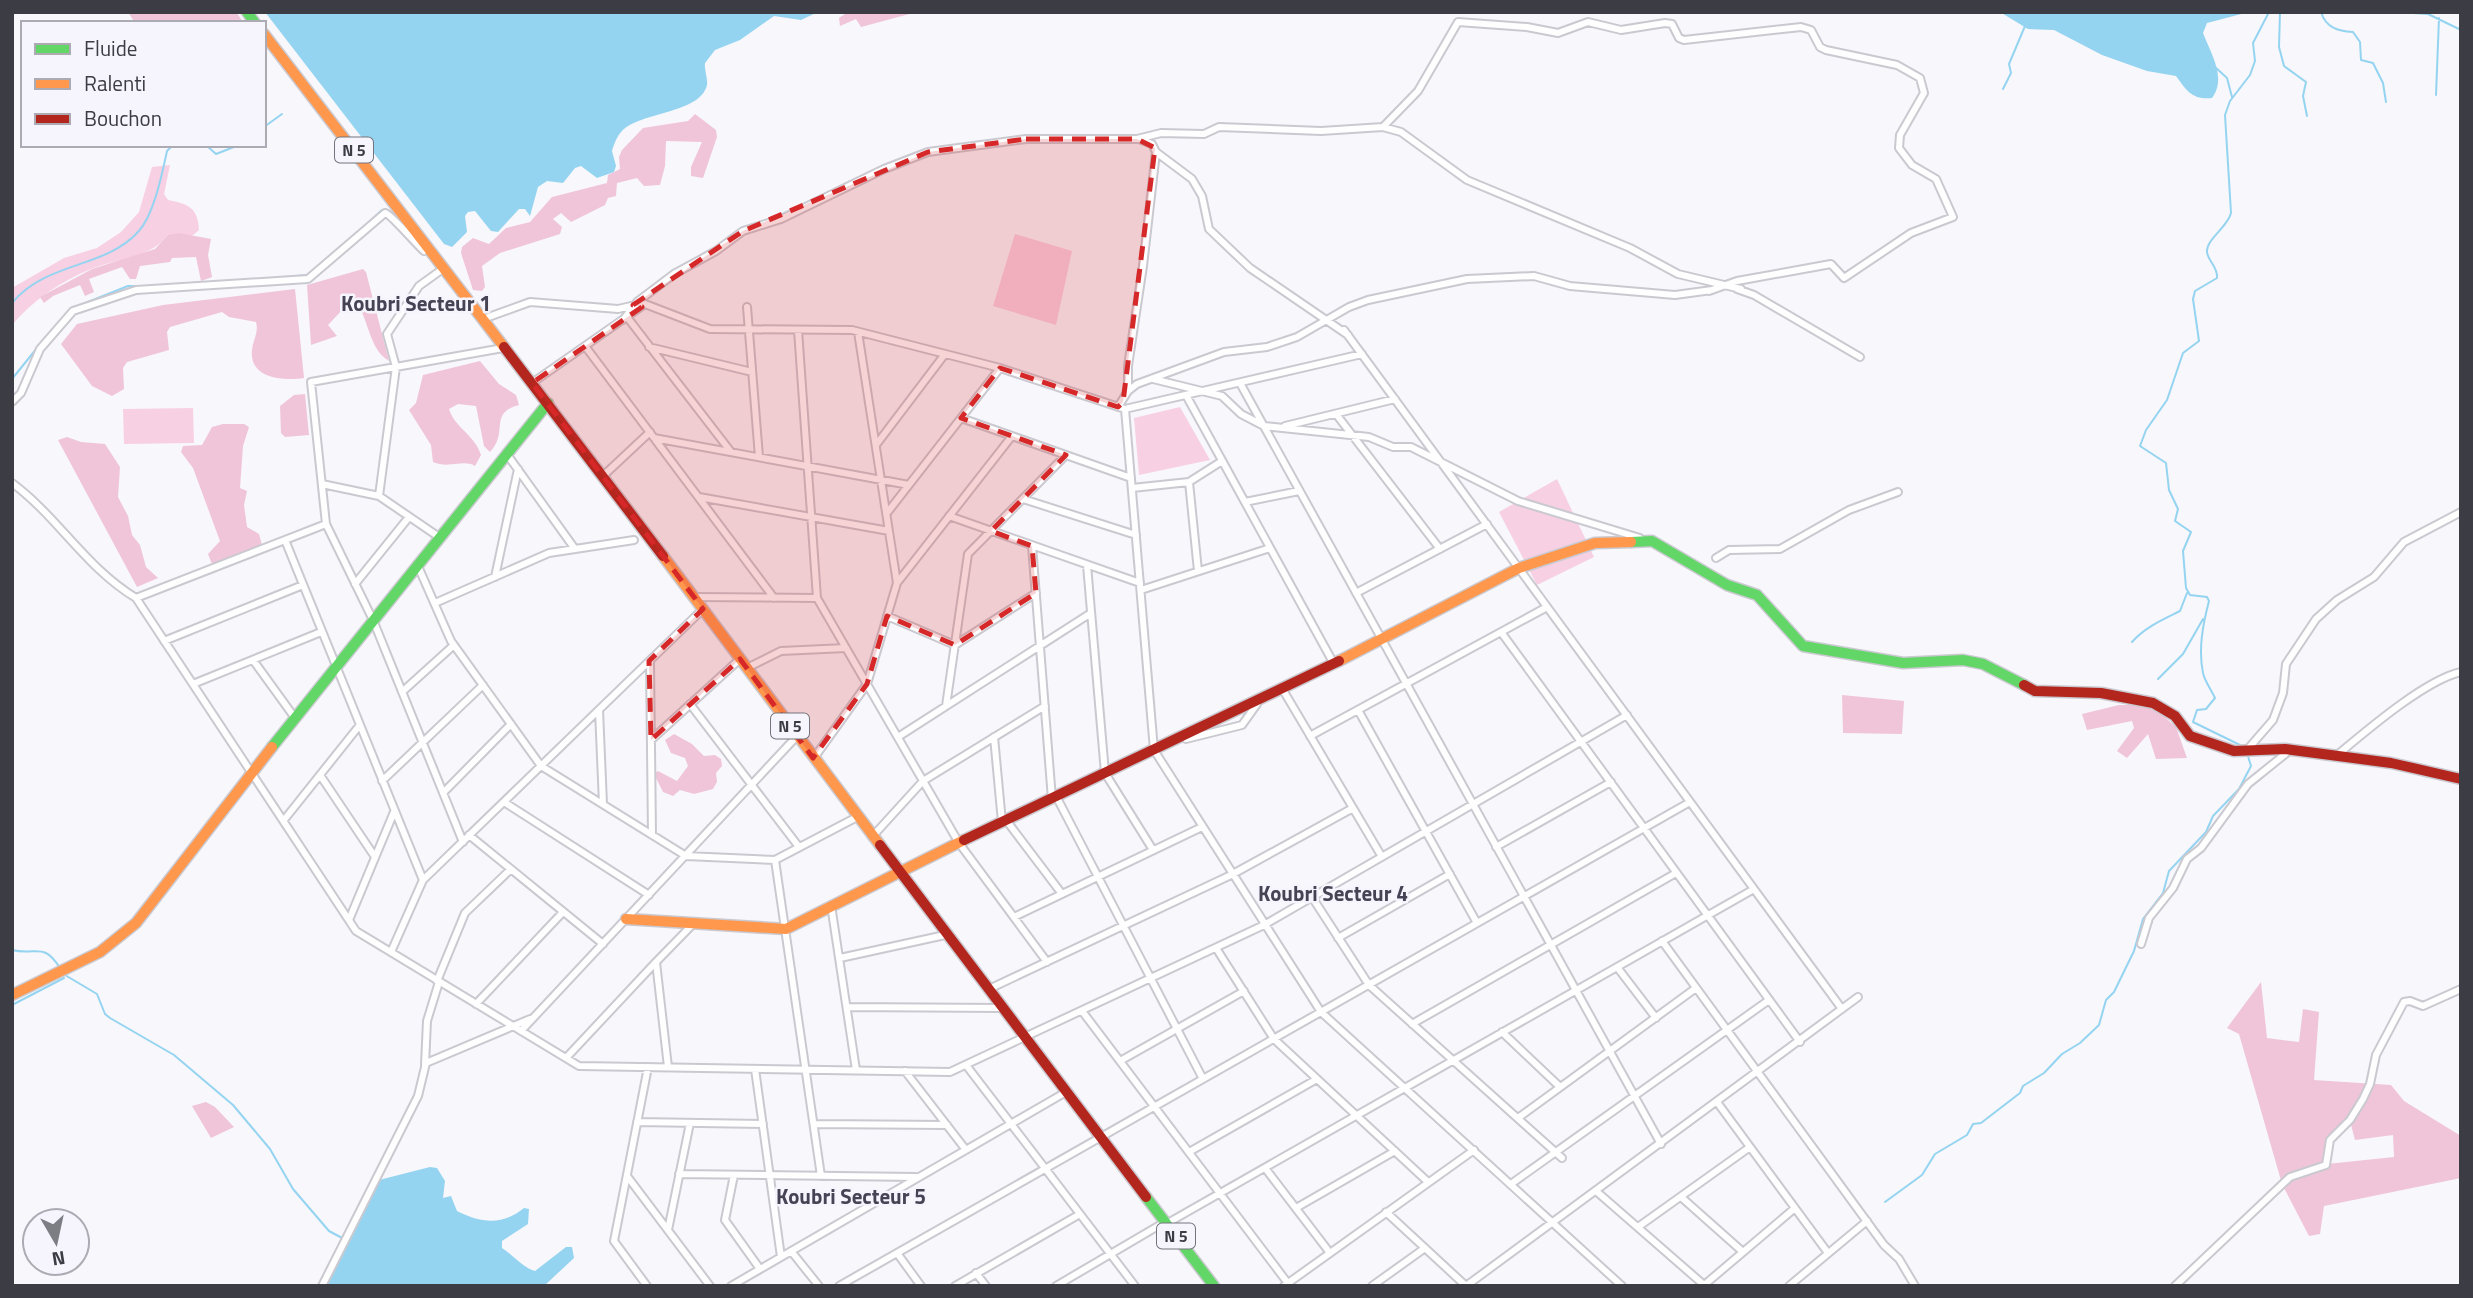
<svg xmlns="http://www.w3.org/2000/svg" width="2473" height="1298" font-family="'Titillium Web',sans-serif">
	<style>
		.green { fill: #f8d0e3 }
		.forest { fill: #f0c5d9; fill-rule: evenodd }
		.water { fill: #95d4f0 }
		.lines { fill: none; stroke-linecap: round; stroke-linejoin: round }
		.stream { stroke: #95d4f0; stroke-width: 2 }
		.street-casing { stroke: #cac9d0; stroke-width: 10 }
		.fast-casing { stroke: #cac9d0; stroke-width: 13 }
		.slow-casing { stroke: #cac9d0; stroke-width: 13 }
		.jam-casing { stroke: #cac9d0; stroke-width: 13 }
		.street { stroke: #fefeff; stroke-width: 6 }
		.fast { stroke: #63d668; stroke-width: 10 }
		.slow { stroke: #ff974d; stroke-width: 10 }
		.jam { stroke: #b3261e; stroke-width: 10 }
		.marked { fill: #d62828; fill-opacity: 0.2; stroke: #d62828; stroke-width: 5; stroke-dasharray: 14 9; stroke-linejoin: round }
		.labels { text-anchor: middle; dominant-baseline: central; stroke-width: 5; stroke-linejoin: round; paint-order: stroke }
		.shield { fill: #f6f5fe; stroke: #74747c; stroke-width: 2 }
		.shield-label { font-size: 16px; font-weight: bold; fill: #3c3c44 }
		.quarter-label { font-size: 21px; font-weight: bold; fill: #464454; stroke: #f6f5fe }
	</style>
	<rect width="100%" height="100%" fill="#f7f7fc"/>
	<path class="green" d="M170,165l-6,29 4,6c20,4 30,7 31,30l-7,6 -24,-1c-19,24 -50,23 -77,34 -31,13 -58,31 -79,56v-37l52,-30 33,-10 24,-16 18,-20 13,-45z
		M1015,234l57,17 -16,74 -63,-19z
		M1180,407l30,53 -71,15 -5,-57z
		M193,408l1,35 -70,1 -1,-35z
		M1557,479l37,78 -57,28 -38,-73z"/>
	<path class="forest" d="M128,12h108l8,11h-109z
		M848,12h69l-56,15 -5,-8 -16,7 -1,-8z
		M695,114l21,16 1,7 -14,41 -12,-2v-9l11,-25 -36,-1 -1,25 -5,19 -16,1 -7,-8 -20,5 -1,13 -8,2 -3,7 -34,17 -10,-9 -8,6 9,8 -2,7 -60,19 -18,13 3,21 -3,4 -9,-1 -12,-37 1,-6 11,-9 16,6 17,-16 24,-6 22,-25 55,-14 1,-8 12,-6 -1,-12 3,-7 21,-22 45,-7z
		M179,233l32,6 -3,16 4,22 -11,4 -5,-24 -24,1 -2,4 -30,4 -4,13h-6l-8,-12 -33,12 5,13 -9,4 -5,-11 -27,11 -9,7 -4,-6 52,-28 63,-20 13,-14z
		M363,269l3,3 23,89c-24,-14 -19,-53 -42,-68l-3,15 -16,17 9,11 -26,9 -4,-60z
		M295,289l9,89c-21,3 -55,1 -52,-28 1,-10 7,-18 4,-28l-27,-5 -7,-5 -52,15 -3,5 2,18 -42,12 -4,6 1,21 -12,7 -20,-10 -31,-42 16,-20 86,-19z
		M480,361l19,23 17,11 3,10c-31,8 -10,28 -29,47l-6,-6 -8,-40 -18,-2 -9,5c5,18 26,26 32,46l-6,11c-12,-7 -26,3 -42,-4l-2,-17 -22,-35 7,-7 7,-28z
		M305,394l4,41 -24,2 -4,-4 -1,-27 14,-11z
		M223,424h21l5,3 -6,19 -3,42 7,3 -3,14 3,22 12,7 3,11 -50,19 -4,-10 12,-13 -27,-73 -12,-16 2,-6 19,-1 10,-18z
		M67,437l14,5 24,2 15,23 -2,30 10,19 4,19 8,10 6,22 12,11 -21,9 -79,-147z
		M1842,695l62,6 -2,33 -59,-1z
		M2119,705h32l25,22 11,31 -31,1 -8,-25 -21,24 -10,-7 17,-23 -2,-7 -45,9 -5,-16z
		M674,734l18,10 12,12 11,-1 6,4 1,7 -6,7 1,9 -4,7 -19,5 -14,-4 -7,6 -10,-4 -9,-18 4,-3 19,10 11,-15 -3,-8 -14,-5 -6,-13z
		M2261,982l6,56 32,4 4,-33 16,3 -5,68 77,5 13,16 57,35v42l-137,28 -4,28 -11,2 -27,-52 -43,-150 -12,-6zM2350,1121l5,19 38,-5 1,22 -67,7 5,-28z
		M206,1102l9,5 19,20 -23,11 -19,-32z"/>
	<path class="water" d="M265,12h553l-17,8 -27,-4 -34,24 -25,10 -10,13c-1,6 3,16 2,22 -7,29 -68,27 -85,46 -5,5 -8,13 -10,20l4,15 -2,6 -17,6 -16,-12 -6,2 -12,15 -16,-2 -9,6 -8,29 -5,-7h-6l-21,23 -7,-1 -16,-20 -7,1 -3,4 2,16 -15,15 -8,-3z
		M2000,12h249l-42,11 -4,10c8,21 24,45 9,65 -20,2 -25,-7 -36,-22l-29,-5 -45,-16 -48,-25 -26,-1z
		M430,1167l7,1 8,13 -2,17 8,-2 6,15c24,12 45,15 67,-3l5,1 -1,15 -26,17v7c10,6 21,20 33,23l31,-24h6l2,11 -30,28h-217l52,-106z"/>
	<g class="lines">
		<path class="stream" d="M2280,12l-1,35 5,19 22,16 -3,14 4,20
			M2321,12c5,16 17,19 32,20l7,10 1,18 12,3 10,20 3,19
			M2399,12l29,2 33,16
			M2215,67l12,11 5,19
			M2003,89l8,-16 -2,-9 16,-38
			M2436,95l3,-77
			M264,127l18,-13
			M206,145l10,9 23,-9
			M12,182v7
			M365,226l17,-16
			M251,280l57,-5
			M12,303c35,-42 92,-34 126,-71 16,-17 24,-58 29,-81l6,-6
			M83,304l45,-18h23
			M45,338l27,-29
			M12,379l25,-31
			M2132,642c13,-15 32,-23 48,-31l7,-18
			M2158,679l25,-25 20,-35
			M2242,746l-49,-24 4,-12 9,-1 9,-11c-4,-9 -10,-16 -12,-25 -5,-24 0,-49 6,-72l-2,-4 -17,-2 -4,-7 -3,-37 8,-19 -16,-11 3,-12 -9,-19 -3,-27 -26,-17 6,-16 21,-30 16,-47 16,-12 -6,-42 2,-8 22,-13c1,-12 -9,-16 -10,-26 -1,-13 21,-25 24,-39l-6,-98 5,-14 20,-26 5,-14 -2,-18 16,-31
			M12,950c24,6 31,-9 48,18
			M65,975l32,19 8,20 5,4 64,37 59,50 37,44 23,40 36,42 15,8
			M12,1005l52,-27
			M1885,1202l37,-27 13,-21 32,-19 6,-11 8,-1 39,-30 3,-7 21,-13 18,-19 18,-11 19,-18 7,-25 8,-8 20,-41 9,-32 20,-26 6,-22 37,-39 7,-16 26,-27 12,-23 -4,-13"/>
		<defs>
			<path id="street" d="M1383,127l35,-36 40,-69 69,5 31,6 30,-11 33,8 44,-7 7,1 7,14 5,2 117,-13 10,3 9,17 6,3 71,15 23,13 4,15 -24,42 -1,13 13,17 24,14 17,38 -42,16 -67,45 -13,-14 -94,17 -28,10
				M1156,152l36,27 10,17 7,33 41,39 98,67
				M1737,289l17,6 106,62
				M747,307l12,150
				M627,317l104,135
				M483,319l47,-17 88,7 13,-3
				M623,320l14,-18 37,-28 42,-23 27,-20 38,-12 103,-50 44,-17 98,-13h111l24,-6 43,1 15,-7 102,4 62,-4 18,5 66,48 163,68 48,26 63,15
				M798,330l19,268 142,245 88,119
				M1344,330l498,679
				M858,332l39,251
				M585,346l189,252
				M649,347l103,25
				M1153,379l69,17 19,18 23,12 105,11 24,10h18l107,54 122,37
				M532,383l113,-79 65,25 142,1 148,38 125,41 237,-55
				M1240,383l421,761
				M1128,391v-25l15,-100 13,-114 -4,-8 -13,-5
				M1186,395l148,269
				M12,402l9,-9 19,-44 33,-38 63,-21 172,-11 77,-66c6,1 30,30 39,38
				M1118,407l10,-16 9,-7 87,-32 43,-5 30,-10 52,-30 19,-7 99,-21 67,-3 36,10 105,9 37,-5
				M1125,409l29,341 167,262 301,274
				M1336,414l104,135
				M961,418l170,60
				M1285,426l110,-27
				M654,438l255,47
				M876,445l69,-91
				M506,453l69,96
				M603,476l47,-44
				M1189,482l9,89
				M12,483c46,34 74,85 124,115l220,333 223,135 371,6 314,-147 363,-210
				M322,484l57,12 60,41
				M1132,488l57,-6 33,-21
				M379,496l17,-129 -9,-33 32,-48 25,-18
				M699,497l190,34
				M1023,499l113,36
				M1245,502l54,-11
				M887,513l113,-145
				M949,516l191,67
				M285,540l138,340
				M1032,546l20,253
				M1716,558l13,-8 51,-1 69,-39 49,-18
				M417,564l34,77 90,125 145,90 89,4 82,-43
				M1087,565l18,208 48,77
				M495,577l23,-108
				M355,584l54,-67
				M1141,590l129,-42
				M1356,593l131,-69
				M694,597l123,1
				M136,598l190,-74
				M435,603l114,-50 85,-13
				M887,616l68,29 81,-52
				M1501,632l299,410
				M164,641l139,-56
				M253,660l42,58
				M650,662l2,173
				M747,668l34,-17 65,-3
				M193,684l128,-52
				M1283,690l99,167
				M402,692l52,-47
				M690,704l109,143
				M946,706l22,-152 98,-99
				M599,710l4,94
				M1358,710l119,213
				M1310,736l237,-129
				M898,737l193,-124
				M994,737l8,85
				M1186,739l56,-14 15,-21
				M651,740l89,-81
				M2247,750l26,-30 10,-27 3,-29 30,-45 21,-19 37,-23 30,-35 57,-30
				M2336,756c30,-25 89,-76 125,-84
				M814,758l53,-74 30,-101 115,-147
				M320,775l55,82
				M382,781l101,-96
				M443,793l68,-69
				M1056,796l147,283
				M504,802l145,93
				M284,820l75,-94
				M1006,820l56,74
				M469,835l134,109
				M872,837l51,-56 122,-75
				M463,842l-90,-222 -47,-96 -15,-142 192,-34
				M1496,847l115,-65
				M775,860l46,316
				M1312,897l57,88 193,173
				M831,905l25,165
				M1014,917l188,-90
				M349,920l45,-108
				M1338,938l112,-64
				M1662,941l222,304 15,14 16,27
				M2141,944l8,-26 24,-30 14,-29 14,-11 47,-64 41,-33
				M1216,948l58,91 154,143
				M391,952l32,-72 279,-270
				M840,958l105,-23
				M1617,967l39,51
				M437,981l28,-68 46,-44
				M989,989l242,-114 122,-67
				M476,1004l87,-92
				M847,1007l155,1
				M1082,1011l208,275
				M1412,1024l264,-151
				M521,1031l276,-295
				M1502,1032l58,55
				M566,1058l90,-96
				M1120,1061l124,-70
				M425,1065l2,-44 12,-39
				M966,1065l169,221
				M668,1067l-12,-105 37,-38
				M755,1069l26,188
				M905,1071l61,79
				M1717,1102l111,151
				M1518,1118l178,-130
				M637,1122l126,2
				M814,1124l133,1
				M1189,1152l128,-73
				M1265,1168l65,85
				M679,1174l237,3
				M734,1175l-9,45 35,49
				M627,1176l83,110
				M1511,1184l258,-184
				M1596,1191l108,94
				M1681,1197l62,55
				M1296,1208l99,-57
				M1386,1212l80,74
				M1166,1224l588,-335
				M1638,1227l112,-80
				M668,1230l22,-107
				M791,1251l28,35
				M897,1253l24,33
				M976,1273l10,13
				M322,1286l96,-190 8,-33 104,-44
				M647,1286l-33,-45 34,-174
				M731,1286l335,-194
				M839,1286l851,-484
				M955,1286l125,-72
				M1056,1286l109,-64
				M1284,1286l190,-136
				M1372,1286l53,-38
				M1466,1286l392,-289
				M1703,1286l92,-78
				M1789,1286l78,-65
				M2175,1286l115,-109 36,-12 4,-25 20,-20 13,-21 7,-15 6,-29 28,-53 6,-1 13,5 38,-17"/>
			<path id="fast" d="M247,12l8,11
				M1631,542l21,-1 75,44 30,10 46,51 100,17 60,-3 20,4 41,21
				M272,747l276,-344
				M1146,1197l68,89"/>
			<path id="slow" d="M264,34l240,313
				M663,556l217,289
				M1339,661l180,-93 76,-25 36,-1
				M626,919l160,10 178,-89
				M12,995l88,-43 36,-29 136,-176"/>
			<path id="jam" d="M504,347l159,209
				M2024,685l11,6 66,2 52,10 22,13 15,20 44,15 51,-2 106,14 70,16
				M964,840l375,-179
				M880,845l266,352"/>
		</defs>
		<use href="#street" class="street-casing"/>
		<use href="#fast" class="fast-casing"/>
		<use href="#slow" class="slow-casing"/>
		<use href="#jam" class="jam-casing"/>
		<use href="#street" class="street"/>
		<use href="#fast" class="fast"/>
		<use href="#slow" class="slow"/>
		<use href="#jam" class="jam"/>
	</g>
	<path class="marked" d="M1026,139h111l18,9 -32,254 -5,5 -118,-39 -39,50 105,37 -75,76 41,15 4,47 -81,52 -68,-29 -20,68 -54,74 -73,-99 -89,81 -2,-79 54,-52 -171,-226 110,-76 -9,-2 110,-74 185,-79z"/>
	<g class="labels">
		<g class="shield">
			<rect x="335" y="137.5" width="38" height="25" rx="5"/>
			<rect x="771" y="713.5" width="38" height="25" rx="5"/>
			<rect x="1157" y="1223.5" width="38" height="25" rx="5"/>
		</g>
		<g class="shield-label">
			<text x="354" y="150">N 5</text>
			<text x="790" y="726">N 5</text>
			<text x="1176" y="1236">N 5</text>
		</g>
		<g class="quarter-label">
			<text x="416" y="303">Koubri Secteur 1</text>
			<text x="1333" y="893">Koubri Secteur 4</text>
			<text x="851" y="1196">Koubri Secteur 5</text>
		</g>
	</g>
	<rect width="2473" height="1298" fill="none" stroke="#3c3c44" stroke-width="28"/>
	<rect x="21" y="21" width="245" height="126" fill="#f6f5fe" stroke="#acabb4" stroke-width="2"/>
	<rect x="35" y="44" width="35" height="10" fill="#63d668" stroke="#acabb4" stroke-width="2"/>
	<text x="84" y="56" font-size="21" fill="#3c3c44">Fluide</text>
	<rect x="35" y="79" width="35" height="10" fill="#ff974d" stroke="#acabb4" stroke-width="2"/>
	<text x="84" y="91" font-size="21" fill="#3c3c44">Ralenti</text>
	<rect x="35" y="114" width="35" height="10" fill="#b3261e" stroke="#acabb4" stroke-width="2"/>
	<text x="84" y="126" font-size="21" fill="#3c3c44">Bouchon</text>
	<g transform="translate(56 1242) rotate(171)"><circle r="33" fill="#f6f5fe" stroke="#acabb4" stroke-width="2"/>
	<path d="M0-5L12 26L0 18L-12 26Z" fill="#7d7d84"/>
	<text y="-10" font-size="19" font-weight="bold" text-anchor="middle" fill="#3c3c44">N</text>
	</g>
</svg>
